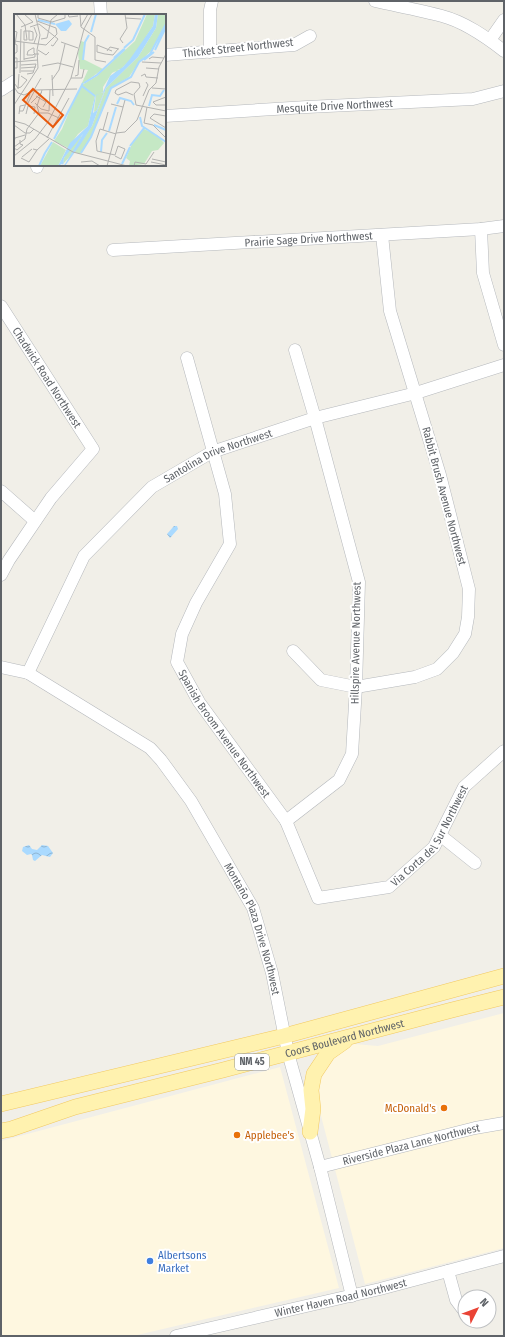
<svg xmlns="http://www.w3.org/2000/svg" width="505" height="1337" font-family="'Fira Sans Condensed',sans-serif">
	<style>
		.commercial { fill: #fef7e0 }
		.water { fill: url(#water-waves) }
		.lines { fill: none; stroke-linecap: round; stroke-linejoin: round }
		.minor-casing { stroke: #b5b8bc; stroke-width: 13 }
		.major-casing { stroke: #f2c960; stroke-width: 16 }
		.minor { stroke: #fff; stroke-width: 12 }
		.major { stroke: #fff2af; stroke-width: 15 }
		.food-dot { fill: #e8710a; stroke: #fff; stroke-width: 1.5 }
		.shop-dot { fill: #3f7fe0; stroke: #fff; stroke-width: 1.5 }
		.labels { text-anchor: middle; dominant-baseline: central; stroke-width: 4; stroke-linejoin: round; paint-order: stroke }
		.shield { fill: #fff; stroke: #8f9295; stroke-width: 1 }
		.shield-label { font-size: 10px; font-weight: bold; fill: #5f6368 }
		.street-label { font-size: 11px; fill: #5f6368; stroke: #fff }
		.food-label { font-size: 11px; fill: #c56008; stroke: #fff; text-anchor: end }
		.shop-label { font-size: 11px; fill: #366cbe; stroke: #fff; text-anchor: start }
		.inset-river { fill: none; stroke: #aadaff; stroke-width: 2 }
		.inset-road { fill: none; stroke: #b3b3b1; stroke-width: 1 }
		.view { fill: #e8590c; fill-opacity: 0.15; stroke: #e8590c; stroke-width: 2 }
		.inset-edge { fill: none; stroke: #5f6368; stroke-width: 2 }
	</style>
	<defs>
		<pattern id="water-waves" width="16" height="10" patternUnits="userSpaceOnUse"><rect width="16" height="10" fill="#aadaff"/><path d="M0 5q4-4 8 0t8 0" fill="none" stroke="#8eb4d2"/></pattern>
	</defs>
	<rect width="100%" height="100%" fill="#f1efe8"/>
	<path class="commercial" d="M504,1013v235l-139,36 -50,-191 1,-12 22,-31 16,-6 24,2z
		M280,1067l59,221 -206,48h-132v-195z"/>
	<path class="water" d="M174,526h3l1,3 -8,9 -3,-4z
		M29,845l3,4 5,1 5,-5 6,1 5,7 -3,4 -8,-2 -7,6 -2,-1 -1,-5 -1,-1 -4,1 -5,-4 1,-4z"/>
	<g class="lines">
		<defs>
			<g id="minor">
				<path d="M100,1l1,14"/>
				<path d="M375,1c22,5 45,9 67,15 23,6 44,21 62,35"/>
				<path d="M490,40l14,-20"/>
				<path d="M210,52v-42l2,-9"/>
				<path d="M165,55l129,-10 16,-9"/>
				<path d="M1,90l14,-9"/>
				<path id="s1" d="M165,116l142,-9 166,-8 31,-8"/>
				<path d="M37,165v2"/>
				<path d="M481,229l2,44 21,72"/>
				<path id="s2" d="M113,250l368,-21 23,-3"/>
				<path id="s3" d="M1,306l92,143 -42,49 -42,62 -8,15"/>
				<path id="s4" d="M187,358l38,136 5,50 -34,59 -14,31 -5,28 22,40 87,119 32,77 71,-11 45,-40 30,-60 40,-36"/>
				<path d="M1,491l34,30"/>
				<path d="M293,651l28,29 35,7 59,-10 22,-8 16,-16 12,-19 3,-17 1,-28 -29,-114 -50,-164 -8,-76"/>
				<path id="s5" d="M1,667l27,6 122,75 11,12 30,41 62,107 19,65 16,80 32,114 32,129"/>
				<path id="s6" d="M28,673l56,-117 68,-69 60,-35 103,-34 101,-25 88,-28"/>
				<path d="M286,821l53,-41 13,-26 4,-67 3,-105 -44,-164 -20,-68"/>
				<path d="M440,835l35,28"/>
				<path id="s7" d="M320,1167l155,-39 29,-5"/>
				<path d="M448,1271l8,29 9,12"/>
				<path id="s8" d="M176,1336l204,-47 124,-33"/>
			</g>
			<g id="major">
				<path d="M1,1104l283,-68 220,-60"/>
				<path id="s9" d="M1,1131l10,-2 64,-22 148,-37 229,-60 52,-13"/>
				<path d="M310,1132l3,-23 -2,-19 3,-16 14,-21 17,-12"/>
			</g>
		</defs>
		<use href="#minor" class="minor-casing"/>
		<use href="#major" class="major-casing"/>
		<use href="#minor" class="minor"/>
		<use href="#major" class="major"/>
	</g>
	<g class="food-dot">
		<circle cx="444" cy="1108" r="4"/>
		<circle cx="237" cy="1135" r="4"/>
	</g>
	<circle class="shop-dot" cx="150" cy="1261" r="4"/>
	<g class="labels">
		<rect class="shield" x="235" y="1054" width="34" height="16" rx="3"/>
		<g class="shield-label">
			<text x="252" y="1062">NM 45</text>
		</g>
		<g class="street-label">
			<text transform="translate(238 48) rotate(-6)">Thicket Street Northwest</text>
			<text stroke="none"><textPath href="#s1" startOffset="170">Mesquite Drive Northwest</textPath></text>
			<text stroke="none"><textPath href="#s2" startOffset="196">Prairie Sage Drive Northwest</textPath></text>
			<text stroke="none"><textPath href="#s3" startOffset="85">Chadwick Road Northwest</textPath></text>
			<text stroke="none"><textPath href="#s6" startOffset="300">Santolina Drive Northwest</textPath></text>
			<text transform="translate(444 496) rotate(75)">Rabbit Brush Avenue Northwest</text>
			<text transform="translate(356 643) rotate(-89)">Hillspire Avenue Northwest</text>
			<text stroke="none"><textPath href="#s4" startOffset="408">Spanish Broom Avenue Northwest</textPath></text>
			<text stroke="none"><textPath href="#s4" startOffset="737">Via Corta del Sur Northwest</textPath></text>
			<text stroke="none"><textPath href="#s5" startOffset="381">Montaño Plaza Drive Northwest</textPath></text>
			<text stroke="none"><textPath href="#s9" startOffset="356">Coors Boulevard Northwest</textPath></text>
			<text stroke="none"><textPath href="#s7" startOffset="94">Riverside Plaza Lane Northwest</textPath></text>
			<text stroke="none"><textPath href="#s8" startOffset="169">Winter Haven Road Northwest</textPath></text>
		</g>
		<g class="food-label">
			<text x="436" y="1108">McDonald's</text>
			<text x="245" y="1135" text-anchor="start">Applebee's</text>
		</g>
		<g class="shop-label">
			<text x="158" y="1255">Albertsons<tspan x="158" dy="13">Market</tspan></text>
		</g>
	</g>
	<g transform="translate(14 14)">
		<rect width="152" height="152" fill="#f1efe8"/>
		<path d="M68,122l-4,8 3,-2v2l-18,20 1,-6 13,-19z" fill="#c5e8c5"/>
		<path d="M133,0h8l-2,12 -21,32 -11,11 -4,1h4l-3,4 -8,4 6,-7 -4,2 -9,14v5l-8,4 -7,30 -10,8 -10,14 -14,-7 8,-12 14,-34 6,-10 15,-9 38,-35zM144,0h8v9l-15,28 -12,11 -10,15 -17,10 -21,50 -11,17 -6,-2 18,-26 14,-38 32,-31 18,-29zM90,78l-7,18 -3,2 2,-17z" fill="#c5e8c5"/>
		<path d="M39,128l13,8 -8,16h-18z" fill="#c5e8c5"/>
		<path d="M67,27l3,1 -1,17 20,10 -22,16 7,-15 -8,-1 -2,-16zM130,115l13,6 7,8 -6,7 -6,1 -8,13 -15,2 1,-5 -4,-3 6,-14z" fill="#c5e8c5"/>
		<path d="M141,0h3l-2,14 -18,29 -32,31 -14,38 -12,19 -15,21 -3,-2 -4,2 12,-23 18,-17 7,-30 8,-4 7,-16 13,-9 7,-8 23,-33zM90,78l-7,18 -4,3 3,-18zM69,120l-18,30 -2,2 1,-8zM55,6l3,4 -6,7h-5l-6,-7z" fill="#aadaff" fill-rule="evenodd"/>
		<path class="inset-river" d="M24,6l17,4M77,18l5,-18M110,34l9,-8 12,-26M141,36l11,-23M100,44l10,-9M69,46l2,-18 4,-7M130,46l10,-8M70,69l13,-8 28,-26M68,72l13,10M103,90l3,-6 11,3 3,4M135,92l3,-11 8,1 4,-6M126,103l2,9 24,16M140,111l12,5M95,117l7,-24M40,125l29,-56M116,132l14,-18M87,138l1,-12 5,-7M31,139l7,-11M67,139l10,-16 20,-49 20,-11 8,-15 11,-8 16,-30M108,150l8,-17M25,152l6,-13"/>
		<path class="inset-road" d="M2,0l9,11 2,15M54,0l1,3 9,-1M66,0l1,13 14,10v23l11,2M24,1v3l14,4 13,-4v-3M111,4l16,1M23,7l19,7M67,12l7,-12M7,13l12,-5 -9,-8M16,13l9,-3 19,15 -5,7 -2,-1M20,13l3,8 -3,8M0,17l3,1 -2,12M27,25l6,-1 4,-18 7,-6M13,26h-3v-9h6l3,1v8h-4v-9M0,27l32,4 11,-11 -1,-6M47,28l17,6M109,29l-3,-4 7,-11 -2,-14M24,36l8,5 3,-3M93,37l3,-4 9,2M98,37l-15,-6v7l8,2 8,1 5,-6M0,40l3,-2v-7l-2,-1M0,44h3v10h-3M10,45l11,-2v-3l-1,-1v-5h-1l-5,3 -1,4h6l1,-1h5M135,45l3,-2 12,1M10,46v-18M0,48l24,-2M128,48l19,1M7,51l15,-1 -3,9 -6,1M28,52l16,-3 15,4M7,54l15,-1M132,54l13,1M7,57h13M6,59l1,-44M38,61l1,21M61,62l3,-1 1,-15M127,62l4,-2 1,3 12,1M57,64h11l2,-9M38,66l7,-10 6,-26M0,69l4,5 3,-1 6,-7 -6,-4M0,73l4,6 6,2 11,-5 42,-1M138,74l14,1M4,75l1,-15M20,76l7,-12M101,79l1,-3 15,-8 8,1 1,4 -6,7 2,11 30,6M101,79l3,2 8,-3 7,3M22,82l10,6 -3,5M129,82l5,-11 -2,-3M152,83l-13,5 3,3h10M14,89l7,-13M17,89l11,-11M21,89l6,6 8,2 1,-21M97,90l12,3M0,91l24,-37 -1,-18 3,-15 -5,-21M133,93l-3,16 9,2 13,13M5,97h4l7,-17M25,99l-2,-7 5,-16M5,100l1,-8 5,-1M12,100l2,-8 7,1 -1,7M152,102l-12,-2 -4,4 16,10M0,107l11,3 48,28 54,14M0,111l11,8h5l4,-4M89,116l5,-18M102,119l9,-33M33,124l22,-40M0,128l1,-4 10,-3M0,133l11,-8 2,-10 12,-16h9l11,5M0,134l3,2 6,-5 -3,-1v-4M19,135l4,1 12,-11M101,141l-18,-4 -1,-10 4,-12 16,5M0,142l21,-17 13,-17 23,-44 13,-49 8,-15M101,142l6,3 4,-10 -7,-3 -3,9M8,143l10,-8M7,144l8,4 8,-12M138,145l14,3M67,148l11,-1 8,5M137,148l15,3M93,152l9,-33 9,-1 12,-12 12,-30 7,-7 3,-16 7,-13M120,152l1,-4 11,2 8,-12"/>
		<path class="view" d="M19,75l30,26 -10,12 -30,-27z"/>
		<rect width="152" height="152" class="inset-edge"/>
	</g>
	<rect width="505" height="1337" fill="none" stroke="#5f6368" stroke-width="4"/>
	<g transform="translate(477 1309) rotate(48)"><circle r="19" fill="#ffffff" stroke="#bfc1c3"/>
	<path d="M0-3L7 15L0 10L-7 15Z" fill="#ea4335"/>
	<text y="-6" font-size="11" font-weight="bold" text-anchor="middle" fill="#5f6368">N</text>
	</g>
</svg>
